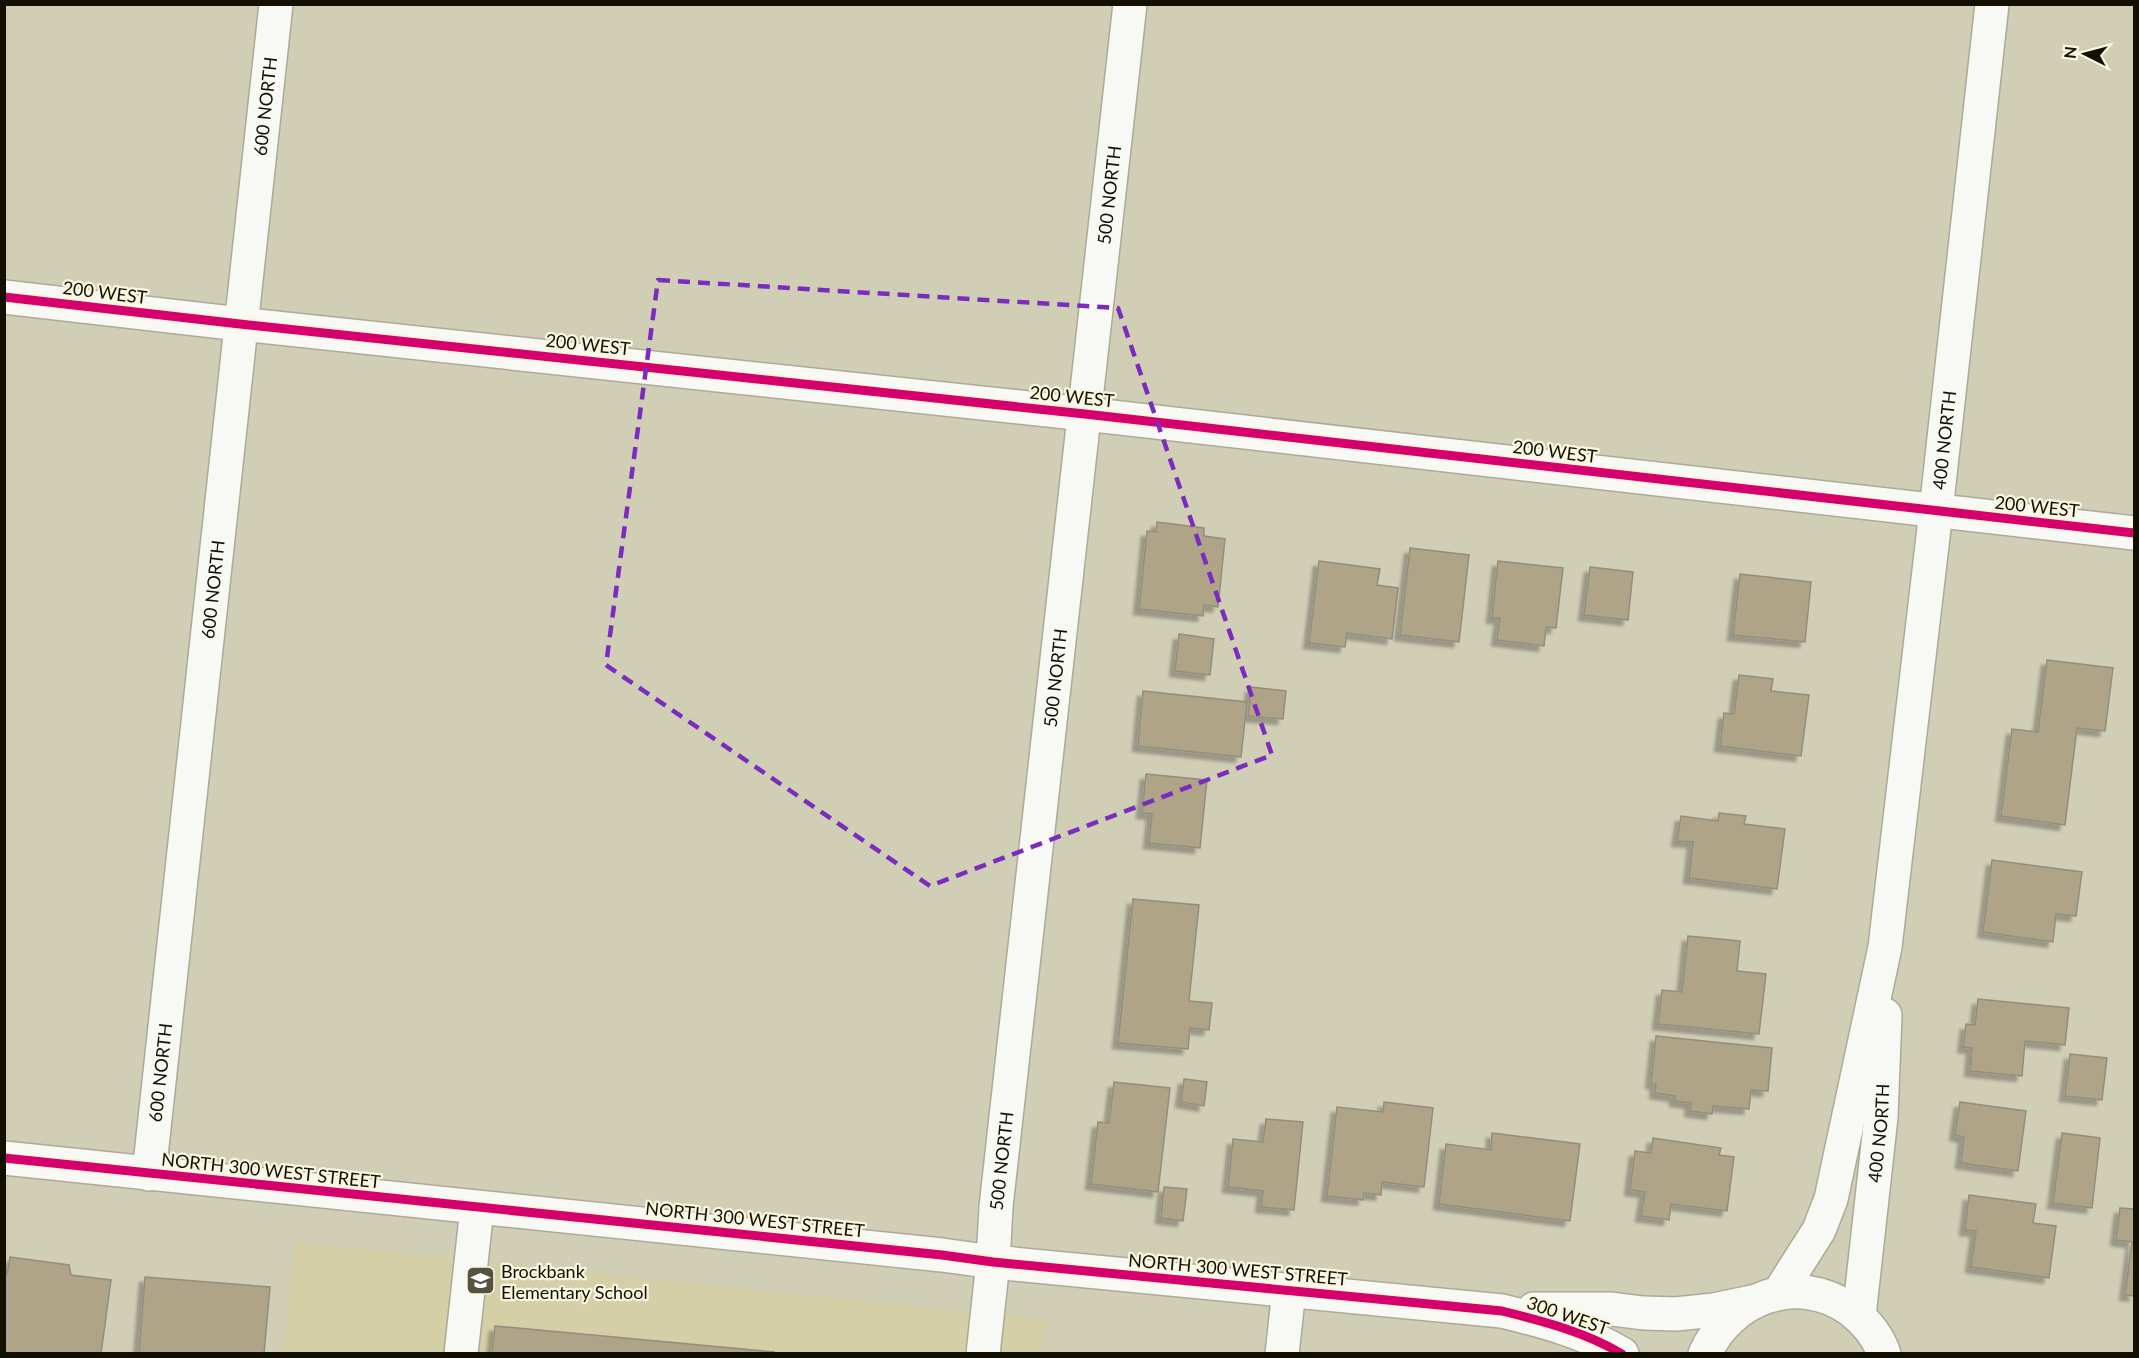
<svg xmlns="http://www.w3.org/2000/svg" width="2139" height="1358" font-family="Lato,sans-serif">
	<style>
		.built { fill: #d4cfa7 }
		.building { fill: #afa487; stroke: #938e7c; stroke-width: 1.5; filter: url(#shadow) }
		.lines { fill: none; stroke-linecap: round; stroke-linejoin: round }
		.minor-casing { stroke: #acaa97; stroke-width: 36 }
		.major-casing { stroke: #acaa97; stroke-width: 36 }
		.minor { stroke: #f8f8f4; stroke-width: 33 }
		.major { stroke: #f8f8f4; stroke-width: 33 }
		.cycleway-casing { stroke: #f9f6e0; stroke-width: 13 }
		.cycleway { stroke: #d6006c; stroke-width: 9 }
		.marked { fill: none; stroke: #7b2cbf; stroke-width: 4.5; stroke-dasharray: 12 8; stroke-linejoin: round }
		.labels { text-anchor: middle; dominant-baseline: central; stroke-width: 4.5; stroke-linejoin: round; paint-order: stroke }
		.street-label { font-size: 18px; fill: #131002; stroke: #f9f6e0 }
		.poi-label { font-size: 18px; fill: #131002; stroke: #f9f6e0; text-anchor: start }
	</style>
	<defs>
		<filter id="shadow"><feDropShadow dx="-5.5" dy="5.5" stdDeviation="1.5" flood-color="#0004"/></filter>
	</defs>
	<rect width="100%" height="100%" fill="#d1ceb6"/>
	<path class="built" d="M295,1242l751,78 -4,34h-759z"/>
	<path class="building" d="M1157,522l47,6v8l21,3 -7,68 -14,-2 -1,11 -64,-7 8,-78 9,1z
		M1410,548l59,7 -10,87 -59,-7z
		M1319,561l61,8 -3,16 21,3 -6,51 -45,-6 -2,14 -36,-4z
		M1498,561l65,7 -7,60 -10,-1 -2,19 -47,-6 3,-22h-8z
		M1590,567l43,5 -5,48 -44,-5z
		M1740,574l71,8 -6,60 -72,-7z
		M1179,634l35,5 -4,36 -35,-4z
		M2047,660l66,8 -8,63 -28,-3 -12,97 -64,-9 11,-87 26,3z
		M1739,675l34,4 -2,12 38,4 -8,61 -81,-10 4,-33 10,1z
		M1251,687l35,4 -3,28 -35,-3z
		M1143,691l104,11 -6,55 -103,-11z
		M1146,774l61,6 -7,68 -51,-5 3,-29 -10,-1z
		M1719,813l27,3 -2,8 41,5 -8,60 -88,-11 4,-36 -16,-1 4,-25 37,5z
		M1992,860l90,12 -6,44 -20,-2 -3,28 -70,-10z
		M1133,899l66,6 -10,96 23,2 -3,27 -19,-2 -2,21 -70,-6z
		M1688,936l52,5 -3,30 29,3 -7,60 -101,-10 4,-34 20,2z
		M1978,999l91,9 -4,37 -40,-4 -3,35 -52,-5 2,-23 -9,-1 3,-23 9,1z
		M1656,1036l116,12 -4,43 -17,-1 -2,19 -36,-3 -1,8 -22,-3 1,-8 -16,-2v-5l-20,-3 1,-9 -5,-1z
		M2070,1054l37,4 -5,42 -37,-4z
		M1184,1079l23,3 -3,24 -23,-4z
		M1114,1082l56,6 -12,104 -67,-8 7,-62 11,1z
		M1384,1102l49,6 -9,79 -42,-5 -1,13 -17,-2 -1,7 -36,-4 10,-89 46,5z
		M1960,1102l66,9 -8,60 -57,-8 3,-26 -9,-2z
		M1266,1119l37,3 -9,88 -33,-3 2,-16 -35,-4 5,-48 30,3z
		M1492,1133l88,11 -10,77 -131,-17 7,-60 45,6z
		M2062,1133l38,5 -8,70 -39,-5z
		M1653,1138l68,10 -2,7 15,2 -7,54 -56,-7 -2,16 -28,-4 4,-24 -15,-2 5,-39 16,2z
		M1164,1187l23,2 -4,32 -22,-3z
		M1969,1195l67,9 -3,19 23,3 -7,52 -78,-11 5,-36 -11,-1z
		M2120,1208l14,1v87l-9,-1 7,-53 -16,-2z
		M10,1257l59,8 2,10 40,5 -10,74h-97v-81l3,1z
		M145,1277l125,10 -6,67h-125z
		M495,1326l279,26 -1,2h-281z"/>
	<g class="lines">
		<defs>
			<g id="minor">
				<path d="M4,297l236,27 845,90 1049,119"/>
				<path d="M4,1158l938,97 51,7 509,49c41,10 83,21 120,43"/>
				<path id="s1" d="M149,1174l127,-1170"/>
				<path d="M1534,1309h77l32,4 33,1 38,-4 38,-8"/>
				<path d="M461,1354l16,-146"/>
				<path id="s2" d="M983,1354l10,-92 3,-55 134,-1203"/>
				<path d="M1282,1354l7,-64"/>
			</g>
			<g id="major">
				<path id="s3" d="M1779,1293l40,-63 12,-31 54,-252 51,-436 56,-507"/>
				<path id="s4" d="M1859,1316l22,-199 4,-102"/>
				<path d="M1705,1354c25,-57 94,-82 146,-44 14,11 27,26 33,44"/>
			</g>
		</defs>
		<use href="#minor" class="minor-casing"/>
		<use href="#major" class="major-casing"/>
		<use href="#minor" class="minor"/>
		<use href="#major" class="major"/>
		<defs>
			<path id="cycleway" d="M4,297l236,27 845,90 1049,119
				M4,1158l938,97 51,7 509,49c41,10 83,21 120,43"/>
		</defs>
		<use href="#cycleway" class="cycleway-casing"/>
		<use href="#cycleway" class="cycleway"/>
	</g>
	<path class="marked" d="M658,280l460,28 154,447 -342,131 -324,-221z"/>
	<defs>
		<symbol id="school-square" viewBox="-11 -11 22 22"><rect x="-9" y="-9" width="18" height="18" rx="4" fill="#565241" stroke="#f9f6e0"/><path d="M0-5L7-2L0 1L-7-2ZM-4 1L0 2.5L4 1V4Q0 6-4 4Z" fill="#fff"/></symbol>
	</defs>
	<g fill-rule="evenodd">
		<use href="#school-square" x="464" y="1264" width="33" height="33"/>
	</g>
	<g class="labels">
		<g class="street-label">
			<text stroke="none"><textPath href="#s1" startOffset="1074">600 NORTH</textPath></text>
			<text stroke="none"><textPath href="#s2" startOffset="1166">500 NORTH</textPath></text>
			<text transform="translate(105 292) rotate(7)">200 WEST</text>
			<text transform="translate(588 344) rotate(6)">200 WEST</text>
			<text transform="translate(1072 396) rotate(6)">200 WEST</text>
			<text stroke="none"><textPath href="#s3" startOffset="876">400 NORTH</textPath></text>
			<text transform="translate(1555 451) rotate(7)">200 WEST</text>
			<text transform="translate(2037 506) rotate(6)">200 WEST</text>
			<text stroke="none"><textPath href="#s1" startOffset="588">600 NORTH</textPath></text>
			<text stroke="none"><textPath href="#s2" startOffset="680">500 NORTH</textPath></text>
			<text stroke="none"><textPath href="#s1" startOffset="102">600 NORTH</textPath></text>
			<text stroke="none"><textPath href="#s4" startOffset="184">400 NORTH</textPath></text>
			<text stroke="none"><textPath href="#s2" startOffset="194">500 NORTH</textPath></text>
			<text transform="translate(271 1170) rotate(6)">NORTH 300 WEST STREET</text>
			<text transform="translate(755 1219) rotate(6)">NORTH 300 WEST STREET</text>
			<text transform="translate(1238 1269) rotate(5)">NORTH 300 WEST STREET</text>
			<text transform="translate(1568 1315) rotate(19)">300 WEST</text>
		</g>
		<g class="poi-label">
			<text x="501" y="1271">Brockbank<tspan x="501" dy="21">Elementary School</tspan></text>
		</g>
	</g>
	<rect width="2139" height="1358" fill="none" stroke="#131002" stroke-width="12"/>
	<g transform="translate(2085 54) rotate(276)" stroke="#f9f6e0" stroke-width="4.5" paint-order="stroke">
	<path d="M0-4.5L10 22L0 15L-10 22Z" fill="#131002"/>
	<text y="-9" font-size="16" font-weight="bold" text-anchor="middle" fill="#131002">N</text>
	</g>
</svg>
